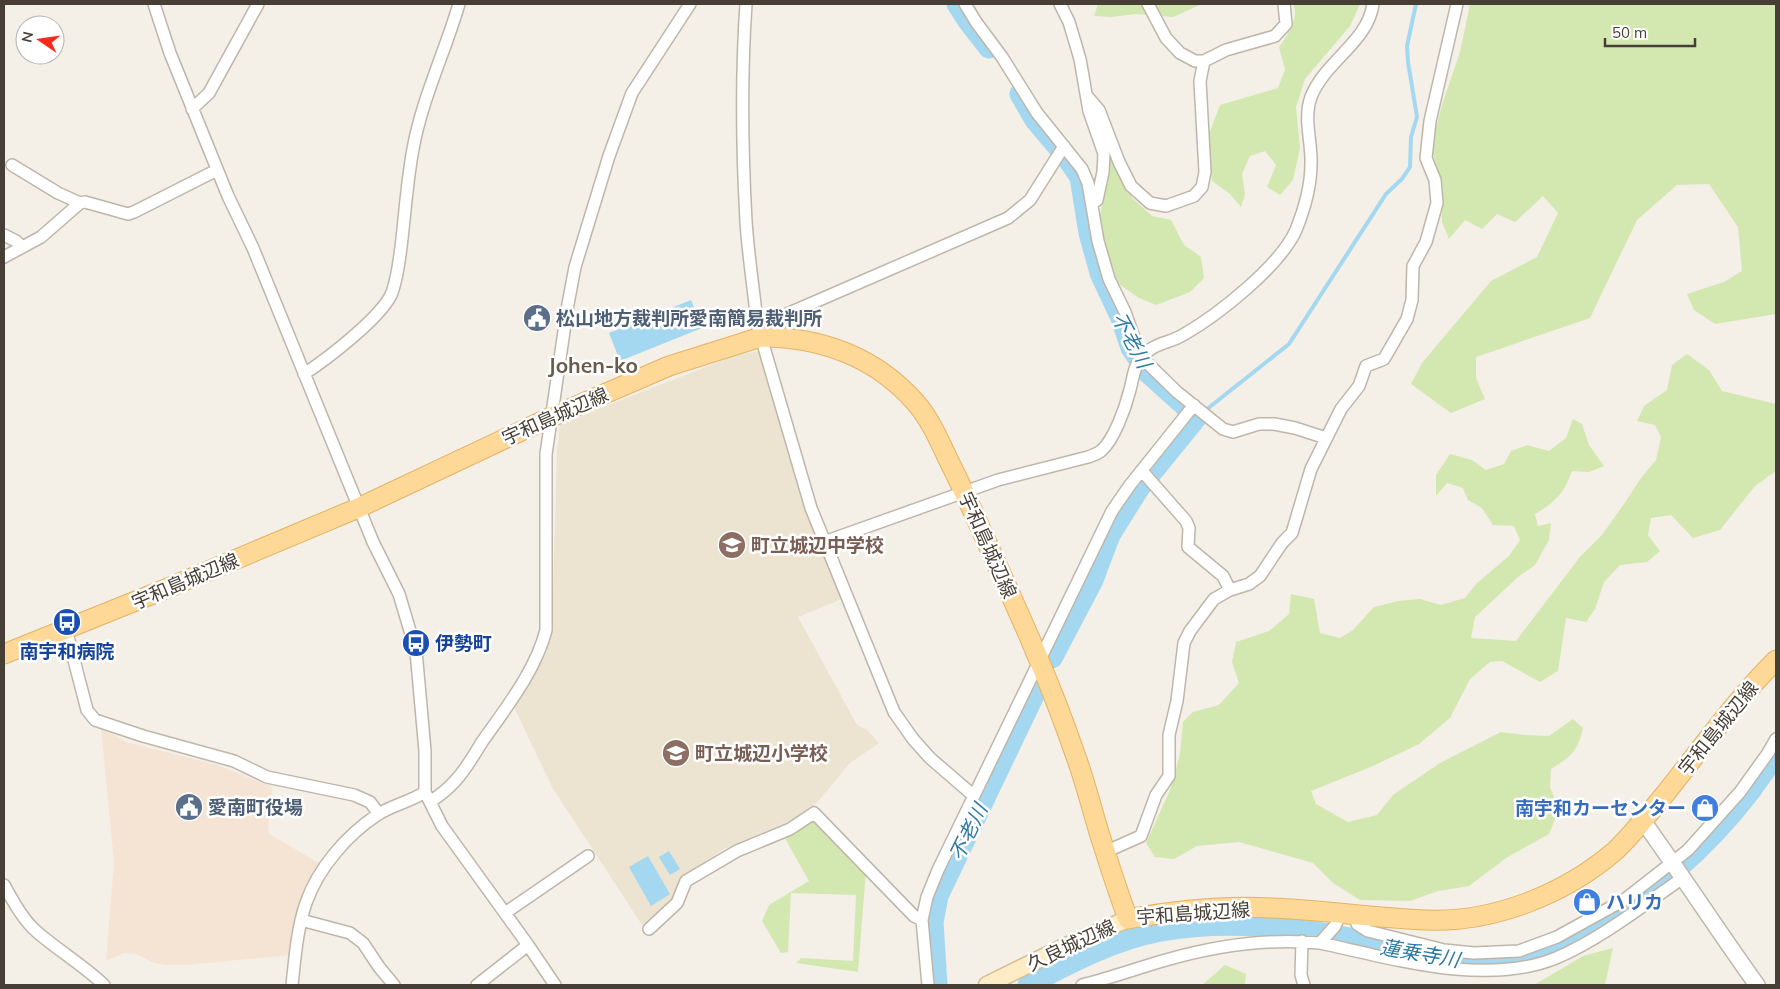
<svg xmlns="http://www.w3.org/2000/svg" width="1780" height="989" font-family="Mulish,'Noto Sans JP',sans-serif">
	<style>
		.commercial { fill: #f5e4d3 }
		.education { fill: #ede3d1 }
		.green { fill: #d3e8b0 }
		.water { fill: #a4d7f0 }
		.lines { fill: none; stroke-linecap: round; stroke-linejoin: round }
		.stream { stroke: #a4d7f0; stroke-width: 4 }
		.river { stroke: #a4d7f0; stroke-width: 21 }
		.minor-casing { stroke: #bfb6aa; stroke-width: 14 }
		.tertiary-casing { stroke: #bfb6aa; stroke-width: 18 }
		.secondary-casing { stroke: #d4bf97; stroke-width: 19 }
		.primary-casing { stroke: #e3b366; stroke-width: 21 }
		.minor { stroke: #fff; stroke-width: 11 }
		.tertiary { stroke: #fff; stroke-width: 15 }
		.secondary { stroke: #feecc7; stroke-width: 16 }
		.primary { stroke: #fed896; stroke-width: 19 }
		.labels { text-anchor: middle; dominant-baseline: central; stroke-width: 5; stroke-linejoin: round; paint-order: stroke }
		.service-label { font-size: 19px; font-weight: bold; fill: #4e5e75; stroke: #fff; text-anchor: start }
		.street-label { font-size: 19px; fill: #473f36; stroke: #fff }
		.education-label { font-size: 19px; font-weight: bold; fill: #785e54; stroke: #fff; text-anchor: start }
		.transit-label { font-size: 19px; font-weight: bold; fill: #164399; stroke: #fff; text-anchor: start }
		.shop-label { font-size: 19px; font-weight: bold; fill: #366cbe; stroke: #fff; text-anchor: end }
		.water-label { font-size: 20px; font-style: italic; fill: #2c7aa3; stroke: #fff }
		.quarter-label { font-size: 21px; font-weight: bold; fill: #6a5c4d; stroke: #fff }
	</style>
	<rect width="100%" height="100%" fill="#f4efe7"/>
	<path class="commercial" d="M101,728l25,14 91,23 55,22 -4,46 54,32 -27,57 -5,33 -103,10h-23l-12,-3 -16,-8 -12,-1 -18,8 8,-99z"/>
	<path class="education" d="M760,351l58,190 24,58 -44,18 59,108 9,4 13,14 -29,20 -31,37 -14,14 -81,35 -43,29 -6,21 -33,26 -90,-138 -39,-82 32,-48 4,-15 3,-17 5,-174 3,-27 156,-61 20,-8z"/>
	<path class="green" d="M1098,4h104l-29,13 -37,-3 -25,3 -17,-1z
		M1293,4h67l-10,22 -45,53 -9,28 4,41 -7,32 -13,15 -13,-8 9,-22 -11,-14 -15,5 -8,18 3,20 -4,13 -11,-13 -18,-13 -3,-47 11,-29 58,-17 7,-18 -6,-23c8,-11 21,-29 14,-43z
		M1470,4h306v310l-61,10 -21,-14 -7,-16 37,-12 18,-11 -4,-44 -29,-43 -32,1 -40,35 -47,98 -114,39v21l9,21 -34,14 -40,-29 11,-21 69,-82 46,-24 21,-44 -15,-17 -28,26 -18,-8 -15,15 -17,-9 -16,19 -7,-17 -1,-39 -10,-37 11,-41 18,-53z
		M1111,157l21,41 20,18 19,4 13,25 17,12 3,21 -14,14 -34,13 -17,-7 -19,-13 -13,-24 -8,-39z
		M1687,354l22,16 13,21 54,13v67l-21,15 -35,44 -27,8 -22,-23 -20,3 -3,17 12,16 -13,11 -27,3 -16,17 -9,27 -9,13 -20,-4 -8,53 -18,11 -38,-21 -12,1 -20,17 -20,39 -31,26 -46,22 -62,25 5,13 32,18 29,-7 16,-20 47,-32 61,-31 24,3 24,1 24,-17 10,9c-6,25 -12,28 -32,41l-1,18 9,22 -10,25 -43,24 -37,28 -31,5 -28,10 -50,-1 -27,-17 -20,-20 -74,-21 -42,4 -23,13 -19,-2 -9,-14 24,-53 10,-36 3,-32 10,-10 26,-7 20,-22 -7,-21 4,-20 33,-11 20,-17 2,-20 23,5 6,34 20,5 13,-8 21,-23 24,-6 22,-2 21,6 24,-7 12,-15 32,-27 11,-16 -6,-14 -21,-1 -11,-17 -14,-8 -5,-12 -16,-5 -11,13v-21l14,-21 22,6 14,10 18,-6 7,-13 16,-6 22,6 17,-13 7,-19 9,5 7,21 15,21 -15,6 -17,-1c-8,22 -16,31 -37,43l3,12 13,-3 -2,17 -14,25 -17,12 -43,40 -4,21 45,3 63,-83 23,-23 22,-31 17,-26 15,-18 5,-23 -6,-12 -18,-4 7,-15 23,-16 5,-25z
		M815,817l51,53 -8,102 -62,-9 5,-5 52,3 3,-66 -65,-2 -3,59 -7,1 -19,-32 7,-16 40,-24 -27,-48z
		M1613,948l-8,37h-71l49,-29z
		M1225,965l21,9 -1,11h-43z"/>
	<path class="water" d="M691,300l11,28 -82,33 -11,-28z
		M669,851l11,18 -10,6 -11,-18z
		M648,856l22,38 -19,12 -22,-39z"/>
	<g class="lines">
		<path class="stream" d="M1197,417l92,-73 97,-150 16,-15 8,-12 1,-30 6,-20 -9,-55 -1,-16 9,-42"/>
		<path class="river" d="M957,4l11,17 21,27
			M1020,94l15,26 32,38 13,19 9,56 11,40 21,45 10,30 18,26 48,43 -57,70 -30,48 -17,45 -41,78
			M937,985l-4,-63 5,-26 100,-209
			M1028,985c42,-22 85,-45 133,-54 60,-11 133,-5 193,8 33,7 71,19 103,22 22,3 47,1 68,-2 19,-3 38,-14 54,-23 71,-39 124,-83 173,-147 8,-12 17,-23 24,-35"/>
		<defs>
			<path id="minor" d="M154,4l16,49 58,143 25,52 120,294 26,52 17,57 9,100v41l17,34 86,119 27,40
				M746,4c-5,72 -4,145 0,217 2,34 8,69 11,103l4,13 50,171 83,204 19,27 17,19 44,38
				M965,4l11,18 26,35 35,56 45,56 6,14 10,58 11,38 16,33 16,45 36,35 46,37 10,3 26,-8h15l21,4 31,10
				M1060,4l9,18 11,37 9,52 15,43 -1,18 -6,28 -5,4
				M1148,4l18,34 14,15 15,8h9l22,-11 49,-14 11,-12 -2,-20
				M1087,96l12,14 20,52 12,24 19,17 16,3 28,-10 8,-9 3,-15 -5,-91 4,-20
				M192,109l17,-16 49,-89
				M12,165l46,28 22,10
				M4,235l12,6 6,6
				M4,257l37,-20 39,-34 5,-1 43,12 6,-2 83,-42
				M777,337l3,-16 7,-7 221,-96 22,-18 34,-54
				M304,374c23,-15 75,-55 87,-79 6,-14 8,-33 10,-48 4,-33 6,-66 12,-98 9,-50 32,-97 46,-145
				M1142,471l44,50 3,7 -1,19 35,29 7,14
				M824,542l174,-62 90,-23c5,-2 10,-3 14,-7 12,-11 23,-41 27,-57 4,-12 4,-26 12,-35 13,-16 27,-14 42,-23 35,-20 97,-69 113,-105 8,-20 15,-44 15,-66 1,-22 -8,-45 0,-67 14,-36 57,-55 62,-93
				M66,629l21,81 8,10 48,16 91,25 33,16 87,18 16,7 9,12
				M430,802c9,-6 18,-13 26,-22 10,-11 18,-25 26,-38 24,-34 54,-72 64,-112v-176l22,-150 7,-37 34,-111 23,-63 58,-89
				M1105,852l36,-16 15,-41 13,-19v-41l8,-34 7,-58 6,-12 24,-32 16,-9 19,-6 11,-8 22,-33 10,-10 19,-64 30,-60 18,-23 7,-20 18,-7 23,-40 5,-19 1,-34 13,-24 11,-39 -2,-23 -9,-22 4,-37 27,-117
				M4,885c9,16 19,35 33,47 22,19 46,33 67,53
				M505,913l83,-57
				M1356,914l1,10 11,7 76,19 30,3 45,-2 38,-14 67,-37 64,-50 52,-58 28,-39 8,-14
				M301,920l49,13 13,10 16,24 15,18
				M649,929l28,-26 9,-22 51,-30 53,-22 24,-16 100,103 8,4
				M1302,941l-1,34 3,10
				M1320,943l15,-17 6,-13
				M292,985c3,-27 5,-56 14,-82 12,-35 41,-68 71,-88 15,-10 33,-13 48,-23
				M477,985l51,-40
				M928,985l-6,-65 5,-23 11,-27 174,-359 18,-26 64,-80
				M1082,985c28,-7 56,-17 84,-25 49,-14 103,-22 154,-17 71,15 165,44 236,15 43,-18 89,-54 128,-81"/>
			<path id="tertiary" d="M1643,821c39,54 75,110 114,164"/>
			<path id="secondary" d="M987,985l79,-39 62,-27"/>
			<path id="primary" d="M4,654l159,-64 195,-82 193,-91 118,-51 92,-29c60,0 115,20 155,66 14,16 23,37 32,56 12,24 24,50 35,75 33,72 66,144 92,220 12,32 19,65 30,97 7,23 15,46 23,68 48,-9 95,-14 144,-11 51,2 103,10 155,12 66,3 138,-26 188,-69 18,-17 34,-38 50,-57 36,-45 70,-93 111,-134"/>
		</defs>
		<use href="#minor" class="minor-casing"/>
		<use href="#tertiary" class="tertiary-casing"/>
		<use href="#secondary" class="secondary-casing"/>
		<use href="#primary" class="primary-casing"/>
		<use href="#minor" class="minor"/>
		<use href="#tertiary" class="tertiary"/>
		<use href="#secondary" class="secondary"/>
		<use href="#primary" class="primary"/>
	</g>
	<defs>
		<symbol id="civic-disc" viewBox="-11 -11 22 22"><circle r="9.5" fill="#5c6f8a" stroke="#fff"/><path d="M-.6-6.5H3V-4.5H.6V-3L4-1V1h2V6H-6V1h2V-1L-.6-3ZM-1.2 2.5V6h2.4V2.5Z" fill="#fff"/></symbol>
		<symbol id="school-disc" viewBox="-11 -11 22 22"><circle r="9.5" fill="#8d6e63" stroke="#fff"/><path d="M0-5L7-2L0 1L-7-2ZM-4 1L0 2.5L4 1V4Q0 6-4 4Z" fill="#fff"/></symbol>
		<symbol id="bus-disc" viewBox="-11 -11 22 22"><circle r="9.5" fill="#1a4fb4" stroke="#fff"/><path d="M-5-6H5V4H4V6H2V4H-2V6H-4V4H-5ZM-3.5-4V0h7V-4ZM-3.5 1.2v1.5H-2V1.2ZM2 1.2v1.5H3.5V1.2Z" fill="#fff"/></symbol>
		<symbol id="shop-disc" viewBox="-11 -11 22 22"><circle r="9.5" fill="#3f7fe0" stroke="#fff"/><path d="M-5-2.5h2.3a2.7 3.5 0 0 1 5.4 0H5L5.5 6h-11ZM-1.5-2.5h3a1.5 2.3 0 0 0-3 0Z" fill="#fff"/></symbol>
	</defs>
	<g fill-rule="evenodd">
		<use href="#civic-disc" x="521" y="302" width="32" height="32"/>
		<use href="#school-disc" x="716" y="529" width="32" height="32"/>
		<use href="#bus-disc" x="51" y="606" width="32" height="32"/>
		<use href="#bus-disc" x="400" y="627" width="32" height="32"/>
		<use href="#school-disc" x="660" y="737" width="32" height="32"/>
		<use href="#civic-disc" x="173" y="791" width="32" height="32"/>
		<use href="#shop-disc" x="1689" y="792" width="32" height="32"/>
		<use href="#shop-disc" x="1571" y="886" width="32" height="32"/>
	</g>
	<g class="labels">
		<g class="service-label">
			<text x="556" y="318">松山地方裁判所愛南簡易裁判所</text>
			<text x="208" y="807">愛南町役場</text>
		</g>
		<g class="street-label">
			<text transform="translate(555 416) rotate(-24)">宇和島城辺線</text>
			<text transform="translate(988 545) rotate(66)">宇和島城辺線</text>
			<text transform="translate(185 581) rotate(-23)">宇和島城辺線</text>
			<text transform="translate(1718 728) rotate(-51)">宇和島城辺線</text>
			<text transform="translate(1193 913) rotate(-4)">宇和島城辺線</text>
			<text transform="translate(1071 945) rotate(-25)">久良城辺線</text>
		</g>
		<g class="education-label">
			<text x="751" y="545">町立城辺中学校</text>
			<text x="695" y="753">町立城辺小学校</text>
		</g>
		<g class="transit-label">
			<text x="435" y="643">伊勢町</text>
			<text x="67" y="651" text-anchor="middle">南宇和病院</text>
		</g>
		<g class="shop-label">
			<text x="1686" y="808">南宇和カーセンター</text>
			<text x="1606" y="902" text-anchor="start">ハリカ</text>
		</g>
		<g class="water-label">
			<text transform="translate(1132 340) rotate(62)">不老川</text>
			<text transform="translate(968 832) rotate(-64)">不老川</text>
			<text transform="translate(1420 953) rotate(10)">蓮乗寺川</text>
		</g>
		<g class="quarter-label">
			<text x="593" y="365">Johen-ko</text>
		</g>
	</g>
	<rect width="1780" height="989" fill="none" stroke="#473f36" stroke-width="10"/>
	<g transform="translate(40 40) rotate(283)"><circle r="24" fill="#ffffff" stroke="#b5b2af"/>
	<path d="M0-4L9 19L0 12L-9 19Z" fill="#f92819"/>
	<text y="-8" font-size="14" font-weight="bold" text-anchor="middle" fill="#473f36">N</text>
	</g>
	<path d="M1605 38v8h90v-8" fill="none" stroke="#473f36" stroke-width="2.5"/>
	<text x="1612" y="38" font-size="15" fill="#473f36" stroke="#ffffff" stroke-width="4" paint-order="stroke">50 m</text>
</svg>
